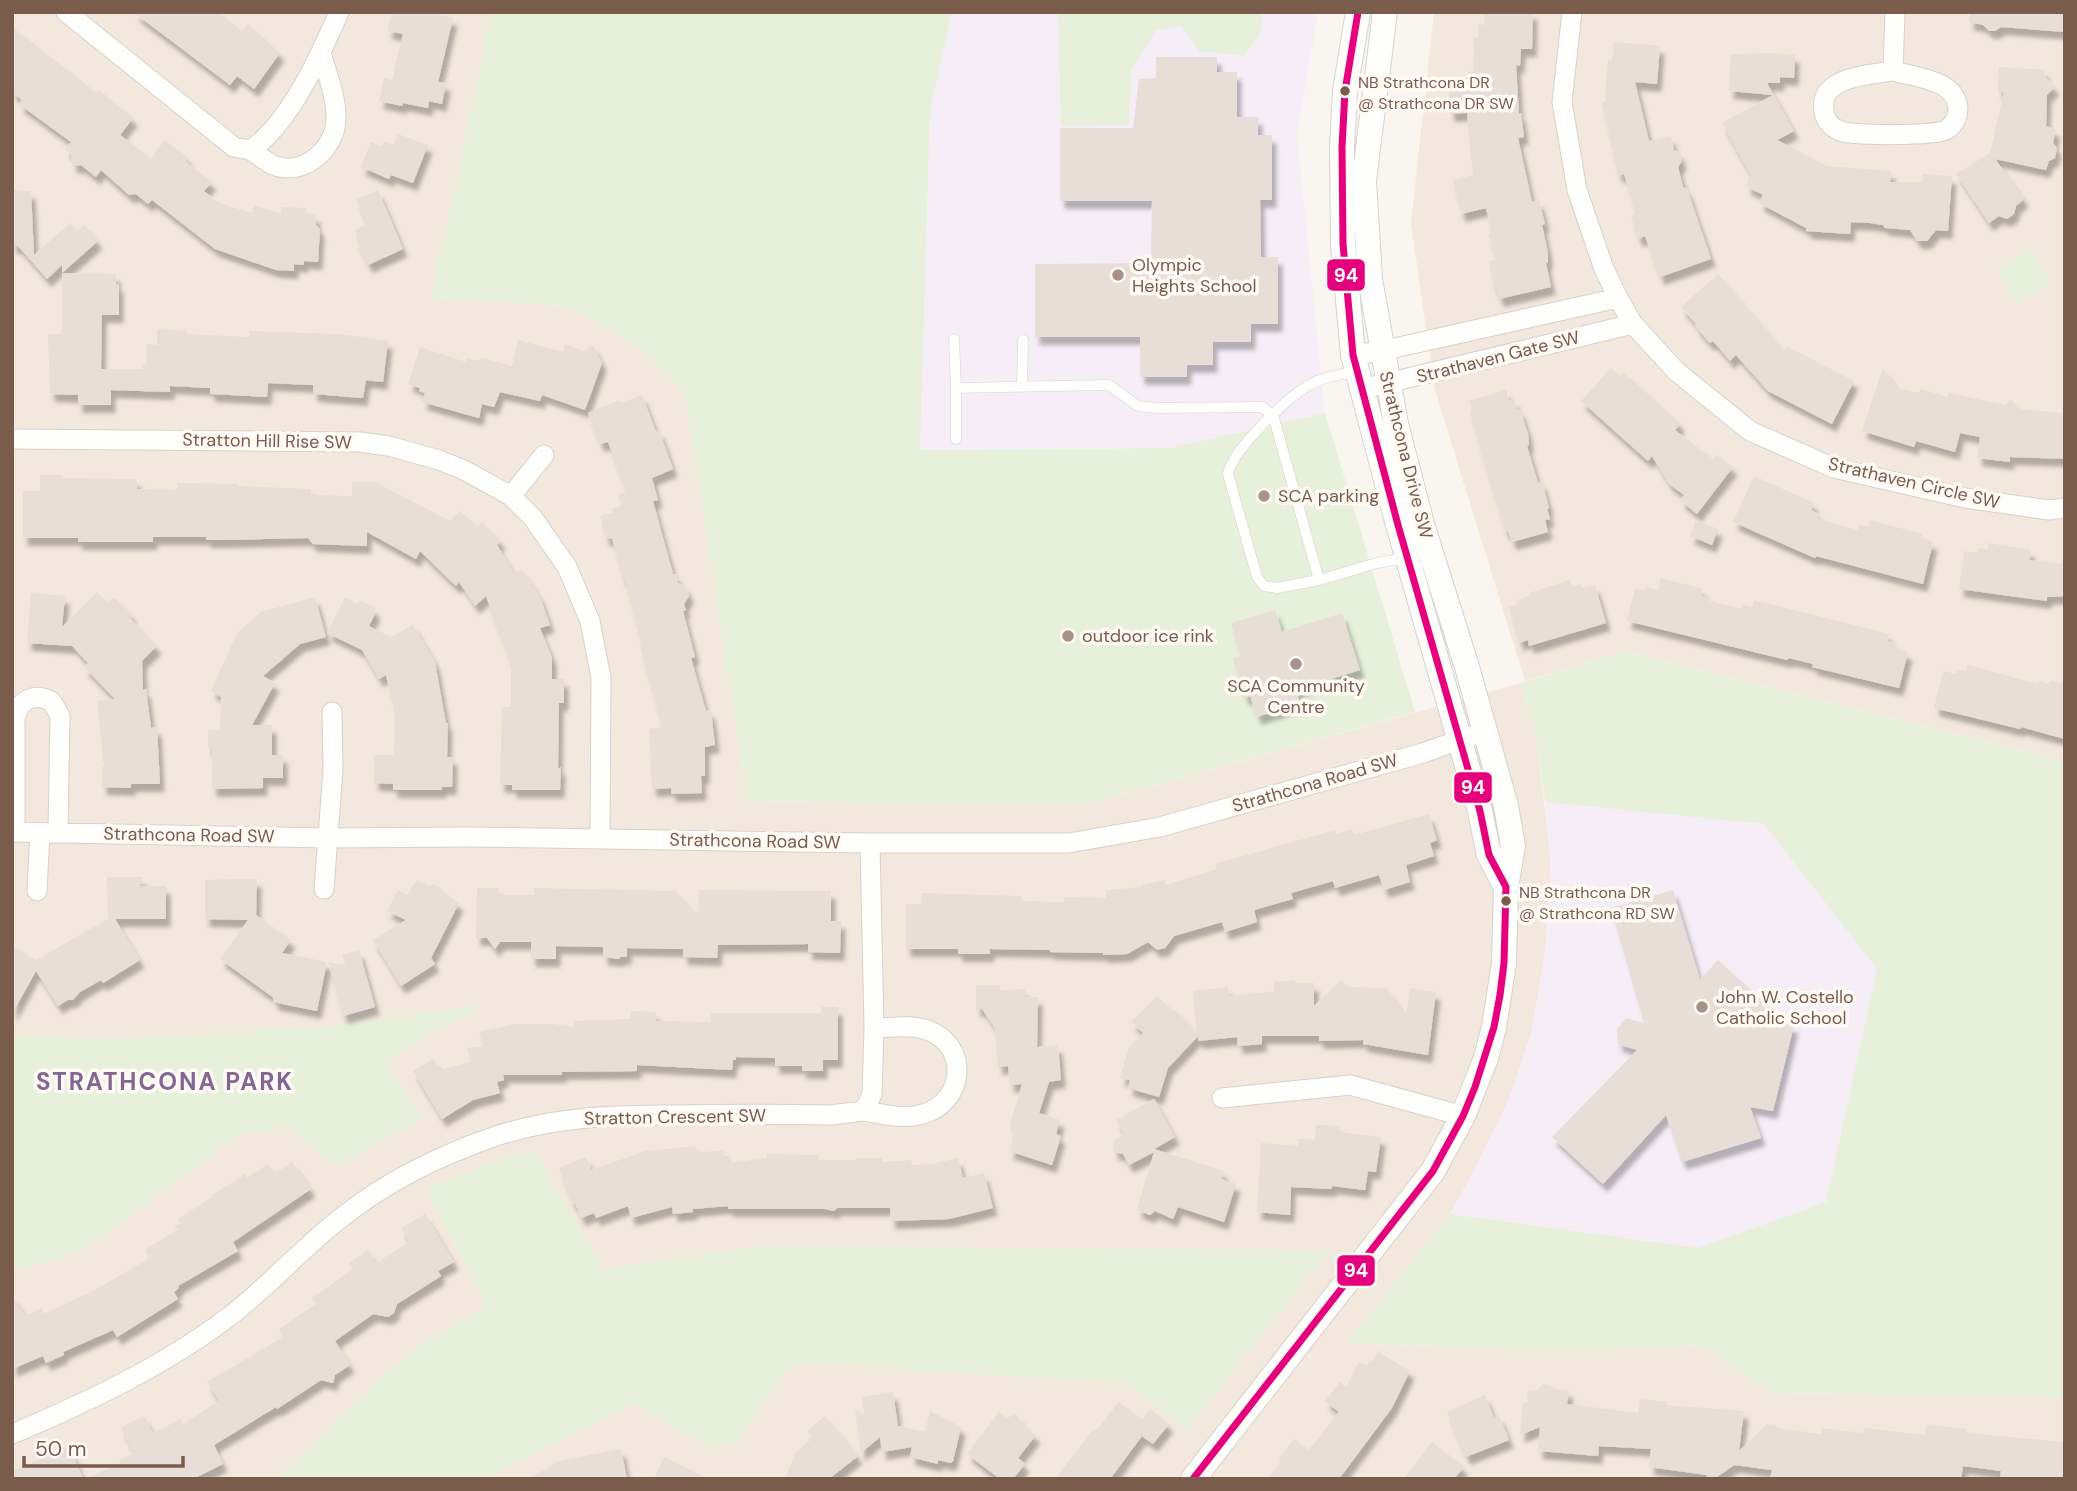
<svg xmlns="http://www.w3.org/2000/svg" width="2077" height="1491" font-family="'DM Sans',sans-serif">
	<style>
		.residential { fill: #f2e8de }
		.education { fill: #f6eef6 }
		.green { fill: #e7f0db }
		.building { fill: #e6ded7; filter: url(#shadow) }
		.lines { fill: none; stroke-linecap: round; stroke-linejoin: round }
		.service-casing { stroke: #d7d1cb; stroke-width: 11 }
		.minor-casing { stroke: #d7d1cb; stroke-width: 21 }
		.tertiary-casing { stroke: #d7d1cb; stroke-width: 26 }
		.service { stroke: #fefefd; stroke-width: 10 }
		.minor { stroke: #fefefd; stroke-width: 19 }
		.tertiary { stroke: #fefefd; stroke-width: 24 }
		.bus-1-casing { stroke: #fffaf3; stroke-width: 12 }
		.bus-1 { stroke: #e5007d; stroke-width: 7 }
		.bus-dot { fill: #7a5c4d; stroke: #fffaf3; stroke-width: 2.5 }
		.poi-dot { fill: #a69286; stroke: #fffaf3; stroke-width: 2.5 }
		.labels { text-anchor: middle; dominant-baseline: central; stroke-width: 7; stroke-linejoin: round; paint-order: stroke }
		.bus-label { font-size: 16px; fill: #7a5c4d; stroke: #fffaf3; text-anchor: start }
		.poi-label { font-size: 18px; fill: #7a5c4d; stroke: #fffaf3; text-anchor: start }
		.street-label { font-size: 18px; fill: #7a5c4d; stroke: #fffaf3 }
		.district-label { font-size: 24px; font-weight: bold; letter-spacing: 2px; fill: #846695; stroke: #fffaf3 }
		.line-badge { stroke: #fffaf3; stroke-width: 2.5 }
		.badge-label { font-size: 19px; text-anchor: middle; font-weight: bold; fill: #fff }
	</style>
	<defs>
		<filter id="shadow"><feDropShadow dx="4.5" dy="8" stdDeviation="2" flood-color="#0004"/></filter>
	</defs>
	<rect width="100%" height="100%" fill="#f9f5f0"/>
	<path class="residential" d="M12,12h480l-60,286 134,8 74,41 46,47 61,408 335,4 439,-123 16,59 14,121 -6,92 -14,79 -23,68 -35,71 -23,41 -103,129 216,10 138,-7 71,48 293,4v81h-2053z
		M1434,12h631v749l-440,-110 -100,30 -90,-291 -24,-167z"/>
	<path class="education" d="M952,12h366l-21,124 28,277 -155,35 -250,2 10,-340z
		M1545,802l219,22 113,145 -51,233 -128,46 -248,-34 23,-41 35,-71 23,-68 10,-53 8,-70 2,-48z"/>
	<path class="green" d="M492,12h460l-22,98 -10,340 250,-2 155,-35 90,299 -333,94 -335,-4 -62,-408 -45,-47 -74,-41 -135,-8z
		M1062,12h196l4,5 -1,15 -17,24 -45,-5 -18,-26 -25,6 -25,39 -2,55 -68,1 -3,-113z
		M2031,248l20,35 -35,21 -20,-35z
		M1625,651l440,110v637l-293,-4 -71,-48 -138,7 -216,-10 103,-129 248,34 128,-46 51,-233 -113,-145 -219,-22 -8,-60 -16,-59z
		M486,1004l-100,57 35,59 -85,46 -49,-39 -46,7 -157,116 -72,22v-239l92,6 217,-12z
		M535,1150l69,119 151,-23 574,4 -142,180 -59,-46 -324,-21 -14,3 -53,78 -25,5 -78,-45 -150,75h-208l109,-105 28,-24 74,-45 -62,-115c36,-16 71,-31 110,-40z"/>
	<path class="building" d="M133,12h86l23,19 6,-7 32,29 -26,36 -17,-13 -7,9z
		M392,12h34l27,6 -15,64 8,1 -4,21 -13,-3 -1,7 -25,-5 -1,3 -23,-5 5,-23 8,2 11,-46 -16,-3z
		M1485,12h48l-1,37h-11l-1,17 -4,-1 3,49 2,-1 3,24 -6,1 14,64 7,-2 6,24 -3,1 6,28v9l-2,1 5,24 -52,12 -3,-11 -2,1 -5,-27 9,-3 -10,-23 3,-6 -5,-22 -25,6 -8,-34 20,-5 -6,-62 -17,1 -2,-34 21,-2 -1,-6 5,-1 1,-34 4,1v-14l6,1z
		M1970,12h95v20l-64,-5 -6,4h-6l-6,-6 -14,-3z
		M12,27l85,66 2,-3 34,28 -13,17 31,23 14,-18 23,18 -3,3 27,21 -8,9 15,12 33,10 2,-8 27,9v-7l26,1v6l9,1v10l4,4 -2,33 -14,-1v4l-10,-1v7l-18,-1 -61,-21 -63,-49 -4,4 -12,-10 -7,1 -28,-25 -5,7 -15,-12 -8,1 -2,-12 -6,-5 6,-7 -52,-38 3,-4 -10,-8z
		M1614,42l46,4 -3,38 -22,-2 14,59 22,-5 3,14 5,2 3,9 -4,6 5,20 4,2 24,70 -51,18 -15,-41 -7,3 -7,-23 5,-2 -12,-40 -6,1 -16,-72 3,-1 3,-43 4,1z
		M1775,53l20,2 -1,23 -14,-1v6h-13l27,48 -17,9 50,26 64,5 -1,11h32l1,-8 29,2 -4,55 -12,-1 -9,11h-10l-7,-11 -25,-2 -2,-3 -13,-2 -19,-1 -1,12 -44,-3v-3l-47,-25 4,-8 -17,-9 4,-12 -28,-51 51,-28 -44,-4 2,-37z
		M1156,57h61v15h20v45h21v18h14v65h-12l1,57h17v67h-27v18h-38v23h-26v12h-47v-40h-105v-73l116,-1 1,-62h-92v-73h73l6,-49 17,-1z
		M1999,67l46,3 -1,6 11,11 -8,8 -1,31 10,3 -3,14 4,5 -2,10 -6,3 -3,9 -51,-11 29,40 -8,7 -2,8 -7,5 -8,-3 -10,7 -33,-49 34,-21 14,-61 -6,-1z
		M398,134l30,11 -15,38 -22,-8 -2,4 -28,-12 10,-25 11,5 2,-6 9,4z
		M12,190l19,1 3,64 36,-32 7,8 8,-6 13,16 -36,32v-8l-15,14 -29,-33h-6z
		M378,190l25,59 -35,16 -12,-26 2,-1 -3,-7 12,-8 -11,-24z
		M62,273l54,1v10l3,1v30h-17l-1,54h41l1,-5 3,1 1,-21 10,1v-16l30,2v3l62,3v-6l56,2 35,1 48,7 -5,41 -17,-2 -3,18 -50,-4v-9l-45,-2 -1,14 -57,-3v-6l-40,-2v6l-59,-2v15h-33v-10l-28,-1 -2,-60h14z
		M1718,274l66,77 2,-5 68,35 -22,43 -64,-33 -32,-36 -6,6 -17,-20 -3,2 -15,-17 1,-2 -15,-17z
		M518,340l45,12 2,-8 18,7 10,-6 9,18 -17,47 -43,-15 -2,6 -40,-9 -6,15 -12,-3 -3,14 -57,-16 3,-9 -6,-2 1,-3 -12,-4 12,-37 46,15 1,-4 11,3 4,-3 30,8z
		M1611,368l9,8 3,-3 9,7 49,44 -6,6 38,29 4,-4 16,12 -36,47 -17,-14 4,-5 -15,-11 -17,-28 -4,5 -67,-60z
		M1883,368l13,20 23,5 2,-4 27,8v-4l57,12 6,-6 7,10 47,4v46l-55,-2v5l-33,-4 3,-21 -20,-4 -5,19 -39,-11 -2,6 -52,-16z
		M1506,390l3,11 5,-2 3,11 3,-1 8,25 1,11 -2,1 11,37 4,-1 7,26 -2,1 3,10 -5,1 3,12 -36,10 -4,-11 -3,1 -35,-119 3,-1 -4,-11z
		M642,395l14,37 3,-2 14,39 -21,9 6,22 -5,1 20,73h3l2,9 8,4 3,9 -5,8 2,6 -3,1 12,46 -4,1 15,53 4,-1 2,10 3,25 -10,2v29h-4l1,17 -31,1v-6l-19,1 -3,-60 13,-2 -22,-80 2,-1 -17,-66h-2l-11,-42 -6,1 -6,-23 13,-3 -1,-4 9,-3 -3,-11 9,-3 -19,-50 -8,2 -12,-31 32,-13 1,3z
		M40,475h23v3l74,1v10l40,1v-7l61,1v2l73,3v6l41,1v-14h23l75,39 10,-10 17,16 5,-5 19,19 -4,4 17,28 8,-3 18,27 10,28 -10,3 12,30v21h12v24h-5l-1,66 3,-2 -1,23h-48v-5h-12l2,-78h9v-43l-25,-68 -11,10 -16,-24 -3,4 -36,-35 -4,8 -49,-27v14l-54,-2 -5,-6 -86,2h-16v-3h-53v5h-75v-4h-55v-47h17z
		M1754,476l60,27 -3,7 8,4 -2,5 41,11 1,-5 10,2 1,-7 52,14 -1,5 12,3 -10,42 -107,-28 -1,2 -82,-36z
		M1696,521l22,8 -6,16 -22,-9z
		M1988,543l43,7 -2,10 36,4v32l-18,1v4l-88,-12 5,-38 13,2 1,-5 10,2z
		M1661,578l42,11 -2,7 9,2 -1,3 33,8 1,-4 9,2 2,-7 135,34 -2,7 9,2 -2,5 14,4 -9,36 -87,-21 1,-3 -24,-6 -2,2 -160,-39 8,-33 10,3 1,-4 12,3z
		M1570,580l2,7 9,-3 1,4 13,-3 11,38 -77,23 -1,-6 -9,3 -10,-36 8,-2 -1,-5 14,-4 -1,-3z
		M97,592l10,10 8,-4 17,17 -2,3 27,28 -15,15 1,29 3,-1 5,39 6,-1 3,57h-29v4l-29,-1v-21h2l-7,-65 18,-2 -31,-32 4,-4 -16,-17 -45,-3 4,-50 34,3 -3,31z
		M315,597l11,40 -26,7 -37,32 12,7 -23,42h20v30h11v23h-20v10l-51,1v-40h-4v-19h12l1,-33 -10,-6 26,-58 24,-21z
		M345,597l13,7 1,-4 16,8 -2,3 3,1 -7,14 22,11 22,-12 22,37 11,61h2l-1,34h6l-1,30h-10v3h-49v-6l-19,-1v-28h20l1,-40 -9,-40 -7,4 -17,-29 -35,-17z
		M1275,610l7,22 60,-19 18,57 -64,20 4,13 -43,14 -7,-21 -5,2 -12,-40 8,-2 -10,-33z
		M1968,665l70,19 1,-3 10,3 1,-4 15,4v55l-44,-12 -1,2 -86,-21 9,-37 13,3 1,-5 9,2z
		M1429,814l8,26 -7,3 4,13 -28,9 4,17 -26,8 -5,-15 -44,13 -2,-7 -42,12 2,6 -39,11 3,12 -32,10 -3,-10 -48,14 -9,12 -8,2 -9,-8 -21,12 -24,1v-2l-53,-1v-2l-60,-1v5h-32v-5h-52v-45h15l1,-11 100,3v5l42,1v-5l42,1v-8l36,-3 -1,-2 24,-5 1,5 51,-16 -2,-5 120,-34 1,4 16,-5 2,6z
		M107,877h36l-4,9h27v33h-51l25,41 -37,23 -2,-3 -21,12 -7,8h-5l-10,6 -22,-35 -24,43v-68l24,14 72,-41z
		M231,879h26l-1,36 35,25 -9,13 45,9 -10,49 -44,-9 1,-4 -54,-39 28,-39 -43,-1v-39z
		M417,880l12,6 5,-2 7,4 2,4 16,11 -28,55 4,6 -34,22 -28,-46 33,-20 -19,-9 11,-21 9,5z
		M477,888h22v7h35v-7l142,3 22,24 1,-25 132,1v30h10l-1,32 -32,-1v-8l-90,1 -1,13 -34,-1v-8l-56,-1v9h-7v2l-17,-2v-10l-47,-1v13h-25v-17h-31l-5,7 -8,-11h-11z
		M1673,890l27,90 18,-20 55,50 -1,11 22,4 -21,86 -23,-4 11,31 -79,24 -16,-47 -63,69 -51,-47 85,-87 -19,-6 -1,-15 9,-11 18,5 -33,-115z
		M359,950l16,57 -32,9 -15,-54 18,4 -4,-11z
		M1295,980v3h19v23l27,-26 7,7 38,1 20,28 4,-28 26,4 -8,63 -65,-11v-4l-44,1v-5h-57v8l-24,2 -1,-9 -39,4v-5l-30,32 -9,29 -31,-9 2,-8 -10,-2 9,-31 14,-14 -12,-11 26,-26 15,15 2,-2 23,23 -4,-41 35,-4 1,9 30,-3 15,-2v-9z
		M976,985h24v5l25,-1v8h13l-1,50 21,-2 3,35 -12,2 -10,31 21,7 -4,14 5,2 -9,29 -43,-14 5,-17 -4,-2 2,-7 -2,-1 12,-40 -12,1 -2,-19 -10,1 -3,-39 -13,-19h-6z
		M821,1007h17v53h-15v11h-21v-5h-27v-8l-39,-1v3h-3l-1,10 -95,-5v6l-75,1v3h-59l1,5 -7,2 3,11 -27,7 -31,19 -29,-48 20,-12 7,11 31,-8 -4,-14 16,-2 -4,-14 35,-8h39l21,3v-6l57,-2v-8l25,1v9l55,1v-9h110z
		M1154,1099l21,38 -21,12 70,22 -3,8 15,5 -12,38 -46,-15 -5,12 -18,-8 -5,4 -13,-5 17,-58 -25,13 -6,-11 -10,-3 1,-11 10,-6 -8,-14z
		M1316,1125l23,1v6l42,5 -5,35 -8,-1 -3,19 -33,-4v3l-41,-2 -1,28 -33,-3 4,-69 37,3v-7l17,1z
		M696,1146l1,7 26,-3 2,9 3,-1 1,5 38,-5v-4l52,1 -1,5h38v-2h26v4l29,-2 1,5 20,-1 26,-6 5,20 21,-5 9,35 -44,11 -58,2 -1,-13h-53l-3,3 -9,-2h-97v-3l-35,3v3l-20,2 -1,-7 -41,11 -3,-12 -32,12 -2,-5 -13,5 -6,-15 -2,1 -14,-36 27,-11 5,13 55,-19z
		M292,1162l19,27 -78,53 5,9 -60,35 1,2 -5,4 4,7 -61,38 -4,-7 -50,22 1,3 -18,8 -3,-7 -31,13v-74l13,21 17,-8 2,6 49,-23 57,-33 -5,-8 32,-20 -2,-4 5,-2 -2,-5 34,-22 -1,-1 34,-22 2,4 21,-14 6,10z
		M425,1214l29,48 -16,9 3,5 -44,28 -3,9 -6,4 -15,-3 -38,27 15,24 -15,10 -2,8 -12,-3 -44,29 -1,-2 -62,38 9,19 -30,15h-109l37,-16 -2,-3 15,-7 -13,-26 23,-11 9,17 28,-14 2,5 36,-23 -12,-19 76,-45 -4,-8 37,-25 -4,-6 41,-29 -4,-6 19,-13 8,13 33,-21 -8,-14z
		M1378,1352l32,19 -18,37 -53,71h-72l14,-17 -3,-3 16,-20 15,11 30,-38 -14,-11 15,-19 6,5 13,-25 8,3 3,-5 3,1z
		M1543,1384l8,1 3,4 15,1 -2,14 71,9 2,-14 27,3 -1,3 78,6 -5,40 28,-27 9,1 1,3 44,6 1,-6 41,5 1,-5 61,7 1,-10 24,2 17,2v4l98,9 -2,37h-63l1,-8 -38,-5 -2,13h-191l2,-9 -38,-5 -20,14h-8l1,-4 -58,-8 2,-18 -52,-3 -1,10 -60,-5 2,-24 -20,8 3,-33h4l1,-12 8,1z
		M893,1392l5,34 27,6 5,-21 31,16 -8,34 -2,2 -13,-3v4l-28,-7 2,-10 -30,5 -2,-15 -19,16 -6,-44 10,5 -3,-17z
		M1485,1395l9,23 5,-3 10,25 -43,17 -19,-45z
		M1119,1402l23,17 8,-10 19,15 -16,20 -11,-8 -32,43h-55l36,-47 8,-5z
		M999,1412l8,6 9,-4 9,13 11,8 -18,23 7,6 -12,15h-13l-33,-25z
		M825,1416l33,40 -29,23h-44l11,-27 17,-14 -6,-7z
		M1432,1442l32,25 -10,12h-50z
		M67,1447l1,4 3,-1 12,29h-71v-7z
		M621,1449l6,30h-98l30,-18z
		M664,1457l45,22h-55z"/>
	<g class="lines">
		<defs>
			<path id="service" d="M954,339l2,49
				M1357,372c-17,3 -33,4 -48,13 -22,13 -77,65 -81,89l29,103 7,9 13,2 42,-8 58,-17 29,-5
				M1022,387l1,-47
				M956,439v-51l153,-3 29,21 19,2 105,-1 11,8 46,165"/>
			<path id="minor" d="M66,12l168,135 16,3c39,-25 71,-96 89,-138
				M1572,12l-10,90 15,88 27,79 14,29 15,26 44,48 73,59 84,37 131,30 84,12 16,-2
				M1893,71c20,6 58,8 64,32 3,10 -2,22 -11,27 -11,6 -94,6 -106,1 -9,-4 -15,-11 -16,-20 -6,-35 46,-36 69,-40z
				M1893,71l2,-59
				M250,150c8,5 15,11 23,15 31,13 64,-18 63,-48 0,-21 -9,-44 -15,-64
				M1353,355l28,-4 237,-53
				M1362,389l271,-65
				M12,439l348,3 29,4 50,14 25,10 47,26 22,22 34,49 23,54 11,57 -1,161
				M511,496l33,-41
				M12,832l315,6 142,-1 401,6h199l91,-16 263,-74 51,-18
				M15,832v-113c4,-20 20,-27 37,-17l8,14 -2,117
				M324,889l9,-119 -1,-58
				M37,891l3,-58
				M1222,1098l128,-13 113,31
				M864,1111c19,3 40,9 59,3 42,-12 47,-69 4,-84 -16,-6 -37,-2 -53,-2
				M12,1434c76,-32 152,-68 218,-118 39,-30 72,-68 111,-98 47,-38 102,-64 158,-83 57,-18 114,-20 173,-20 53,-1 105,-1 158,0l34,-4 8,-17 2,-66 -4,-185"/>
			<path id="tertiary" d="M1358,12l-13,79 -3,56 1,97 10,111 45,170 82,286 9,44 17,32
				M1193,1479l240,-308 30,-55 23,-58 8,-31 10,-64 2,-76 7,-41 -7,-40 -39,-139 -45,-143 -26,-100 -26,-145 -6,-98 21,-169"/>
		</defs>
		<use href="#service" class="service-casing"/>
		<use href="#minor" class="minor-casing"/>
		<use href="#tertiary" class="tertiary-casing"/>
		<use href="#service" class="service"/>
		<use href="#minor" class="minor"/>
		<use href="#tertiary" class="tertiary"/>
		<defs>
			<path id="bus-1" d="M1193,1479l240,-308 30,-55 12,-29 19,-60 6,-32 4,-32 2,-76 -17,-32 -9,-44 -82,-286 -45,-170 -10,-111 -1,-97 3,-56 13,-79"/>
		</defs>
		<use href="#bus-1" class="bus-1-casing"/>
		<use href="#bus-1" class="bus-1"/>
	</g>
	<g class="bus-dot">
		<circle cx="1345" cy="91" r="6"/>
		<circle cx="1506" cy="901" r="6"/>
	</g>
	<g class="poi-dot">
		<circle cx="1118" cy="275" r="7"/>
		<circle cx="1264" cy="496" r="7"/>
		<circle cx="1068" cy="636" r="7"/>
		<circle cx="1296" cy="664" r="7"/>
		<circle cx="1702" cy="1007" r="7"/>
	</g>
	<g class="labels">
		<g class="bus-label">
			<text x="1358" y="82">NB Strathcona DR<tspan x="1358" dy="21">@ Strathcona DR SW</tspan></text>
			<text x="1519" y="892">NB Strathcona DR<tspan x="1519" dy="21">@ Strathcona RD SW</tspan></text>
		</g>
		<g class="poi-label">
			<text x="1132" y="265">Olympic<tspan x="1132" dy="21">Heights School</tspan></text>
			<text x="1278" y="496">SCA parking</text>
			<text x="1082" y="636">outdoor ice rink</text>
			<text x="1296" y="686" text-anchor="middle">SCA Community<tspan x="1296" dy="21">Centre</tspan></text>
			<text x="1716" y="997">John W. Costello<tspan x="1716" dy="21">Catholic School</tspan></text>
		</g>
		<g class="street-label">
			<text transform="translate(1498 357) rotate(-14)">Strathaven Gate SW</text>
			<text transform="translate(267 441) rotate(1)">Stratton Hill Rise SW</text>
			<text transform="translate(1406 455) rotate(76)">Strathcona Drive SW</text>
			<text transform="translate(1914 483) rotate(13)">Strathaven Circle SW</text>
			<text transform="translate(1315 783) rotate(-16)">Strathcona Road SW</text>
			<text transform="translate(189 835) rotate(1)">Strathcona Road SW</text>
			<text transform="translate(755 841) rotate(1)">Strathcona Road SW</text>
			<text transform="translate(675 1117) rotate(-1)">Stratton Crescent SW</text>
		</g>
		<g class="district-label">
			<text x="165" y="1081">STRATHCONA PARK</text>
		</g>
	</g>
	<g class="line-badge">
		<rect x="1326" y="258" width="40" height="34" rx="7" fill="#e5007d"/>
		<rect x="1453" y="771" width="40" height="33" rx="7" fill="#e5007d"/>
		<rect x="1336" y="1254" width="40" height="33" rx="7" fill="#e5007d"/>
	</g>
	<g class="badge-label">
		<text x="1346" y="282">94</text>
		<text x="1473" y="794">94</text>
		<text x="1356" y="1277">94</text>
	</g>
	<rect width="2077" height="1491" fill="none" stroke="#7a5c4d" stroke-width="28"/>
	<path d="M24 1456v10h159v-10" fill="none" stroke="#7a5c4d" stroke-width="3.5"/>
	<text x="35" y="1456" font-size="21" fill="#7a5c4d" stroke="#fffaf3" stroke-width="5" paint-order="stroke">50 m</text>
</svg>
